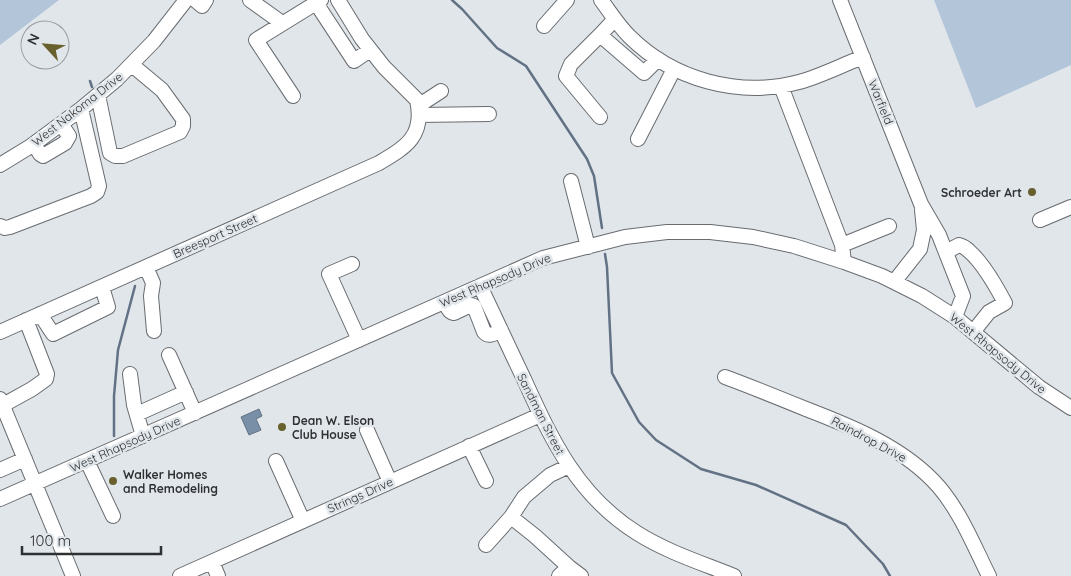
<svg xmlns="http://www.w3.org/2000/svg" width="1071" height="576" font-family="Quicksand,sans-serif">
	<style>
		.green { fill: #b3c5d9 }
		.water { fill: #798fa7; stroke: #627284 }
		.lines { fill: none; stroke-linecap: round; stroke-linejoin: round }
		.stream { stroke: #627284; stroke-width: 2.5 }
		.minor-casing { stroke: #686c70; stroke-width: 16 }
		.minor { stroke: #fff; stroke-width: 14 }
		.poi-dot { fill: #68612d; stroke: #e1e6eb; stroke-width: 2 }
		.labels { text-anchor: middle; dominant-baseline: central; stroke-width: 5; stroke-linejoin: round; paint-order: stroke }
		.street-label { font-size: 12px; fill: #2e3032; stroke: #e1e6eb }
		.poi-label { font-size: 12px; font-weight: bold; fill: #2e3032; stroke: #e1e6eb; text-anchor: start }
	</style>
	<rect width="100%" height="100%" fill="#e1e6eb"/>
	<path class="green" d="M0,0h59l-59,45z
		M934,0h137v65l-95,43z"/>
	<path class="water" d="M259,409l3,7 -6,3 5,11 -12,5 -8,-18z"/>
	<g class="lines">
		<path class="stream" d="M452,0l10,9 35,39 29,18 61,93 7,17 8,52
			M90,81l2,6
			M605,254l2,13 5,106 27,49 17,18 45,29 55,16 90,40 37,39 7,12
			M114,436v-40l4,-46 17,-64"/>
		<defs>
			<path id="minor" d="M195,0l7,6 4,-6
				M250,0l32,23
				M321,0l-5,3 38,58 16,-11
				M601,0c9,12 17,25 28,36 44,44 110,62 170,46 22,-6 43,-17 64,-25
				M840,0l81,204 18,31 24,61 -8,21
				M615,19l-15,16 44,38 14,-14
				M544,26l23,-26
				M600,35l-29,29 -5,12 34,41
				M781,86l61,159 2,17
				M98,95l12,58 5,3h8l57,-24 3,-6v-7l-21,-29 -30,-25
				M293,96l-37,-56 60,-37 -2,-3
				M418,106l23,-15
				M419,115l70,-1
				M638,139l36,-70
				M34,144l6,10 3,2 22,-13 4,-7 -8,-12
				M0,165l31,-19 50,-37 36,-30 37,-38 32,-41
				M571,181l17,66
				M1040,220l31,-13
				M0,226l5,2 5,-1 81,-31 6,-4 2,-6 -18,-77
				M842,245l47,-19
				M946,252l13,-7c4,1 7,3 10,6 14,12 27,35 36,52l-16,9 -16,20
				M352,264l-23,10 30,66
				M146,267l7,16 -2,13 3,35
				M894,282l26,-33 4,-19 -2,-20
				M480,286c15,31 29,62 44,93 28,62 54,117 113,154 30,19 65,30 97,43
				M446,301c1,5 2,11 8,12l17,-8 3,1 10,26c5,6 11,1 17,-2
				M40,314l13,20 55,-27 -6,-20
				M0,332l379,-169c27,-16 46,-27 38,-63l-33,-33 -22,-28 -24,-39
				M169,355l26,58
				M130,374l4,31 9,31
				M725,377c27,10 54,21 81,32 47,18 99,39 133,78 22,26 35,59 50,89
				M0,399l73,177
				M3,405l29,-16 14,-10 1,-5 -21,-54
				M137,414l49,-22
				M367,430l23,52
				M469,446l17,35
				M87,461l26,55
				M276,461l27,60
				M0,470l25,-11
				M0,499l543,-241 82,-21 42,-5h43l43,5 41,9 50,16 38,14 40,20 33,21 84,70 32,21
				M486,545l25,-28
				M212,562l6,14
				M569,567l12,9
				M180,576l360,-161
				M559,576l10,-9 -34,-31 -24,-19 13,-20 26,-22 19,-9"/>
		</defs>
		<use href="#minor" class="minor-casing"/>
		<use href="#minor" class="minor"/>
	</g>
	<g class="poi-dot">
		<circle cx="1032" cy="192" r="5"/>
		<circle cx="282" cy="427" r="5"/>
		<circle cx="113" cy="481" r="5"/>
	</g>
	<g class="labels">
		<g class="street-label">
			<text transform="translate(881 102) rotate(68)">Warfield</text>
			<text transform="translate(77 109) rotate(-38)">West Nakoma Drive</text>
			<text transform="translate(215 236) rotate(-24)">Breesport Street</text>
			<text transform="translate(495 280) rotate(-23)">West Rhapsody Drive</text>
			<text transform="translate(998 353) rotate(39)">West Rhapsody Drive</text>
			<text transform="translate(541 414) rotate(63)">Sandman Street</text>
			<text transform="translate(869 439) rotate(28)">Raindrop Drive</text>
			<text transform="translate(125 444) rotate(-24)">West Rhapsody Drive</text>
			<text transform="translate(360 495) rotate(-24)">Strings Drive</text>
		</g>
		<g class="poi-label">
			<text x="1022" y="192" text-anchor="end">Schroeder Art</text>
			<text x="292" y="420">Dean W. Elson<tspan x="292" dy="14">Club House</tspan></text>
			<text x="123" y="474">Walker Homes<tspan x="123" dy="14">and Remodeling</tspan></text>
		</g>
	</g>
	<g transform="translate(45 45) rotate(296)"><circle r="24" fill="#e1e6eb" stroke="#999da1"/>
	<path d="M0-4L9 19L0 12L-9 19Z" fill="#68612d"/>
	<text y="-8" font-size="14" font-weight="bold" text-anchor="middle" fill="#2e3032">N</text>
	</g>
	<path d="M22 546v8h139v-8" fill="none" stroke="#2e3032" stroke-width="2.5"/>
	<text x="30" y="546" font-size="15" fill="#2e3032" stroke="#e1e6eb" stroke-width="4" paint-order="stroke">100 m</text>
</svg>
